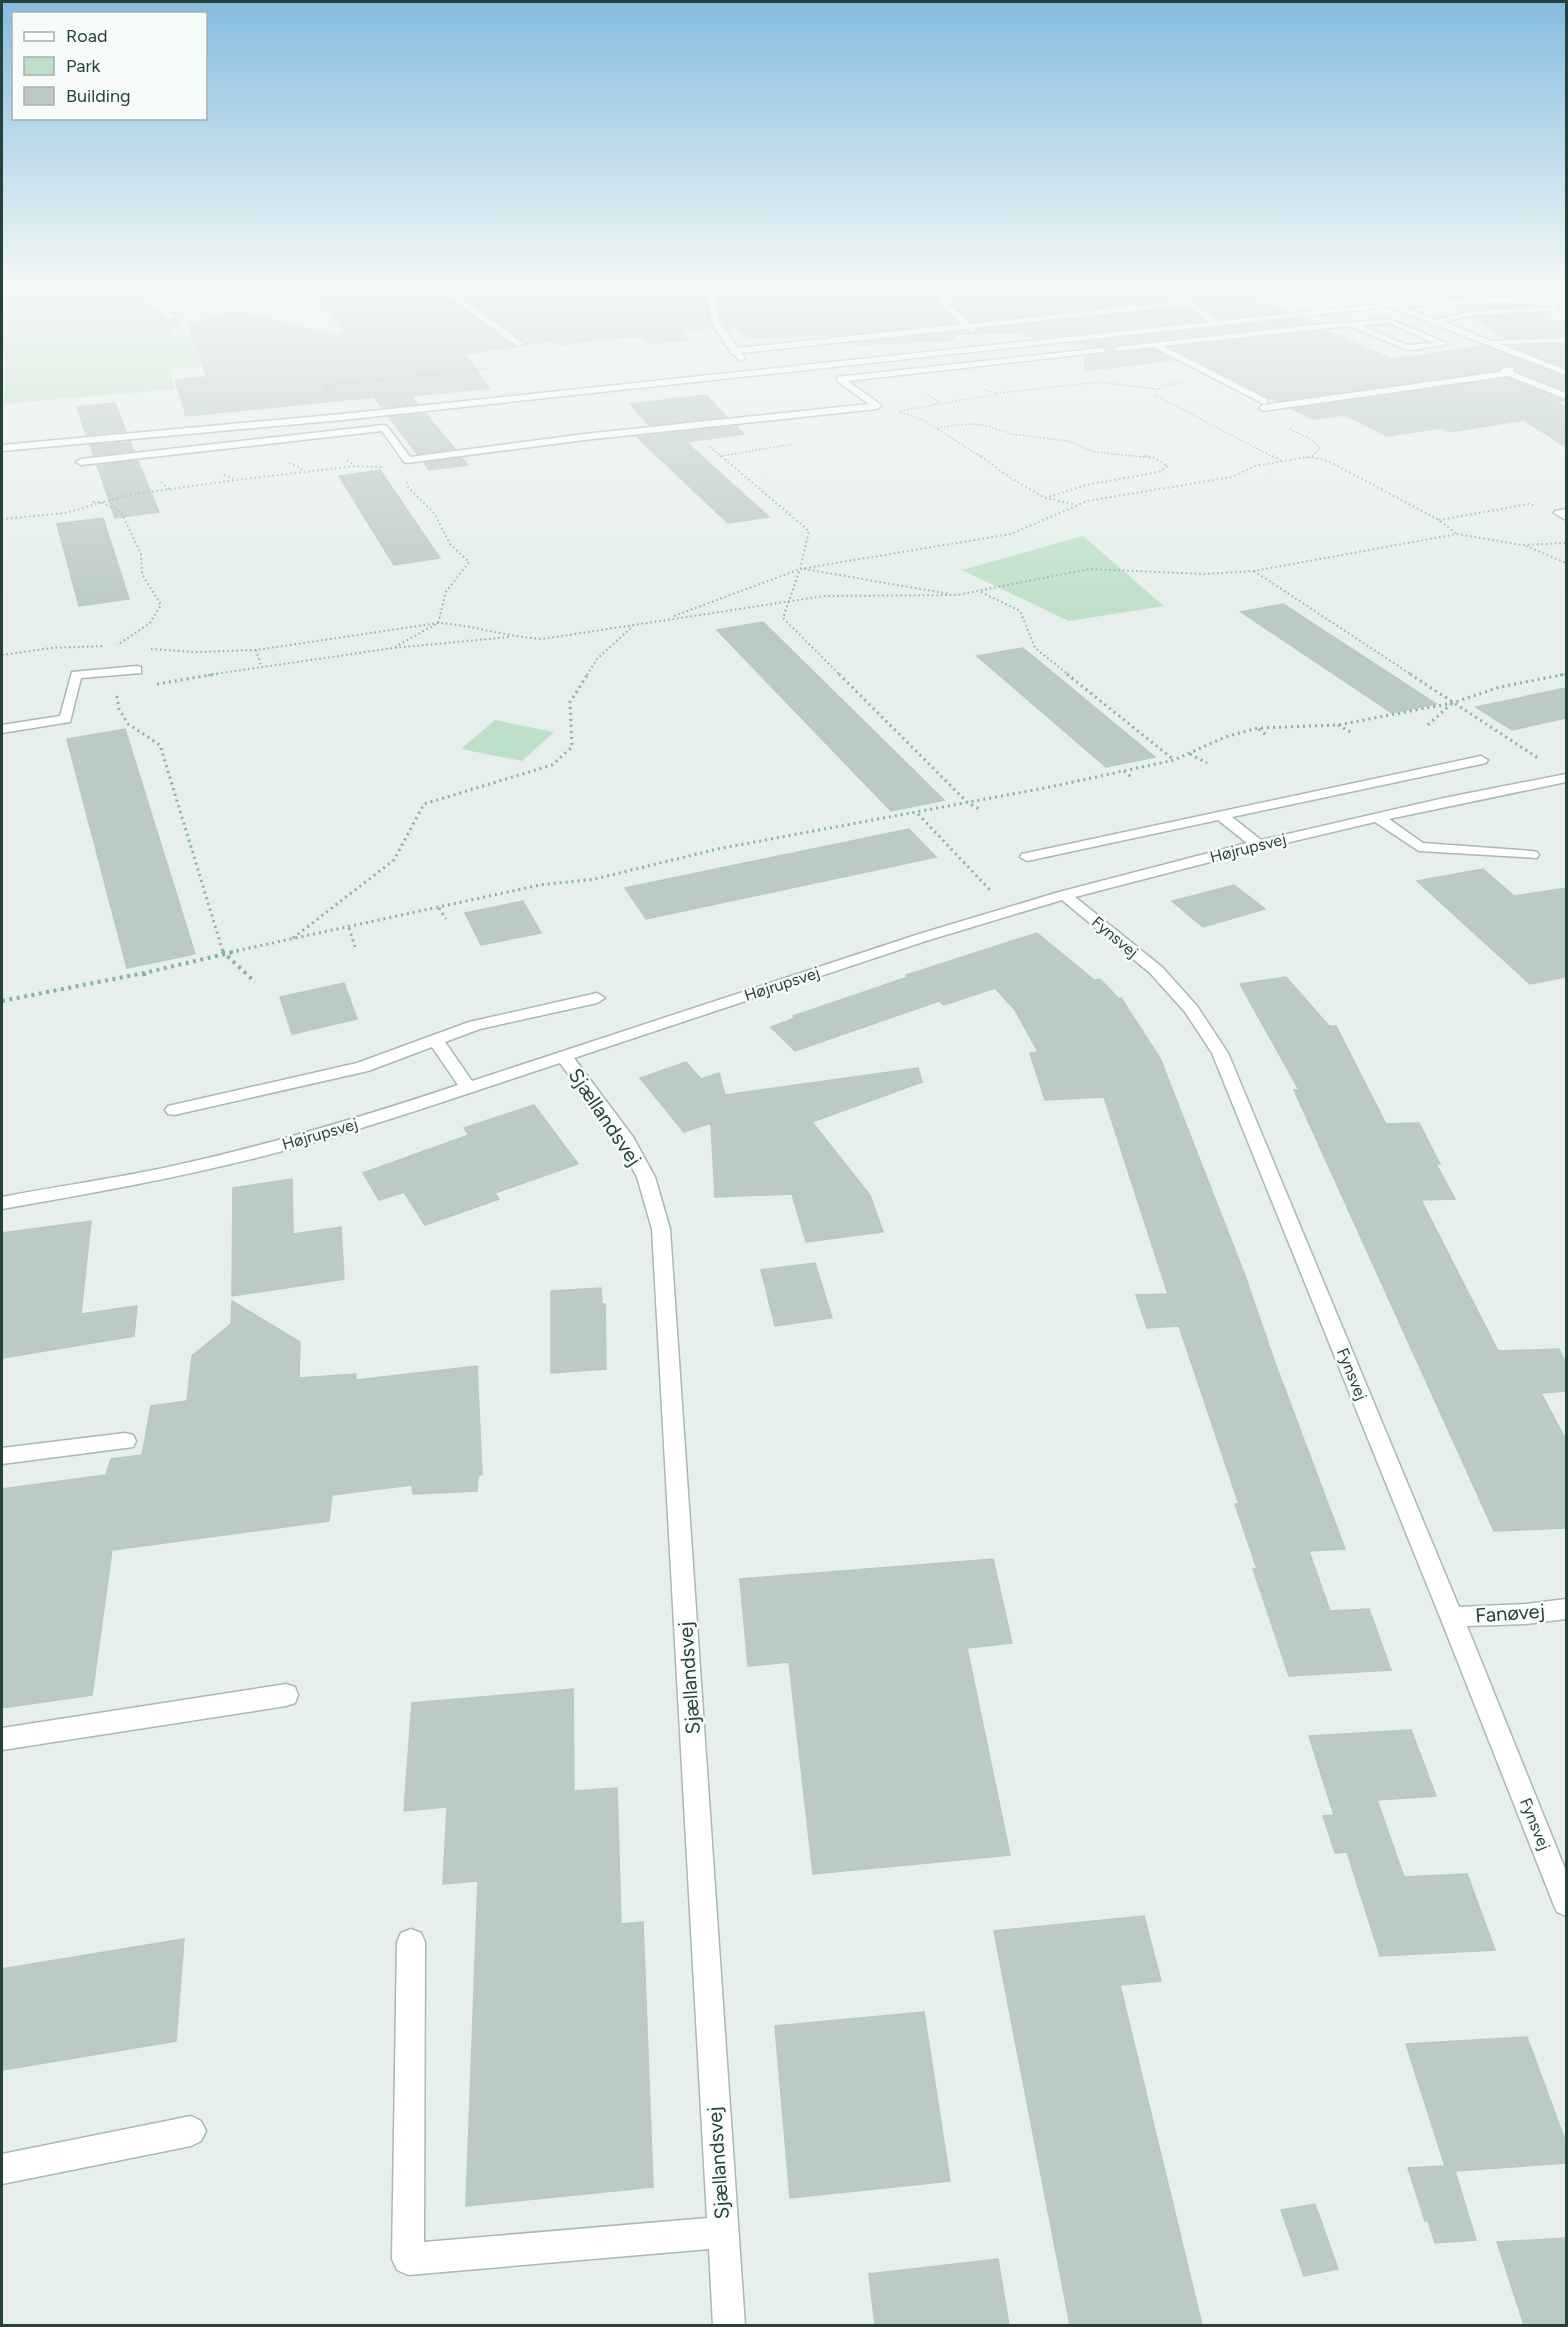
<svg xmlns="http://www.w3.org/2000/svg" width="1568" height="2327" font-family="Figtree,sans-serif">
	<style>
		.green { fill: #bfe0c8 }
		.building { fill: #bbcac4; stroke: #b8c9c2; stroke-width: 1.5 }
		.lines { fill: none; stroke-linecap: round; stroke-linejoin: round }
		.minor-casing { stroke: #a8b8b2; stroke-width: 3 }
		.path-far3 { stroke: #86b3a5; stroke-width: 1.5; stroke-dasharray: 1.5 2; stroke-linecap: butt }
		.path-far2 { stroke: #86b3a5; stroke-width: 2; stroke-dasharray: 1.5 3; stroke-linecap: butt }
		.path-far1 { stroke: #86b3a5; stroke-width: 3; stroke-dasharray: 2 4; stroke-linecap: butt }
		.path { stroke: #86b3a5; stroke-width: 4; stroke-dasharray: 3 4.5; stroke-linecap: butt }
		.minor { fill: #fff; fill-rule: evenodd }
		.labels { text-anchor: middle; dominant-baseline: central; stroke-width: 5; stroke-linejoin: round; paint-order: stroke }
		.street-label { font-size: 16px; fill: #24423a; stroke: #f7fbf9 }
		.near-street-label { font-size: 20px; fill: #24423a; stroke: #f7fbf9 }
	</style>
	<rect width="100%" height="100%" fill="#e6efeb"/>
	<path class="green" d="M2,286h124l43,33 9,-1 5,7 -12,4 -2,4 18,4 5,-5 12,34 -34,4 5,19 -171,15 2,-40 -3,-18 -1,-1z
		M1083,536l81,70 -95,15 -107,-51z
		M495,720l59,12 -32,29 -61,-12z"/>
	<path class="building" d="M302,286h131l81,61 -49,7 24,34 -78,8 6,8 -35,3 -8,-10 -188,19 -11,-36 32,-3 -18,-53 46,-13 103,26 8,-6z
		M448,286h180v5l30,-1 1,6 24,-1 1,3h20l9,30 -30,1 4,12 -42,2 -2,-6 -33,1 -51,7 -7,-4 -26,4 -1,-3z
		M742,286h174l2,5h13l9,17 17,14 -106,12 -102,4 -12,-10h-11l-9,-30 27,-1z
		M1432,286h68l13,9 -64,3z
		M1038,288l7,9 120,-6 10,8 -204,23 -21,-20 -6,-12z
		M1233,288l53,24 -67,7 -39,-28z
		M1524,303l4,3 -63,4 -5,-4z
		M1185,307l18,13 -168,18 -11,-6 -50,2 4,-4z
		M1539,314l10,7h17v15l-62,2 -29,-21z
		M1301,319l10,4 -194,22 -6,3 5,5 37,-4 19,11 -87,11 -1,-14 21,-3 2,-8 -24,2v-4h-17z
		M966,331l5,3h-19l4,6 -99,5v-2z
		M1328,331l63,28 94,-13 81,31v14l-51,-21v-3l-5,-2 -9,2 -3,3 -222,31 -105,-54z
		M1566,344v24l-55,-22z
		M1508,378l56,23 -9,1 11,5v40l-42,-27 -75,12 -7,-4 -55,8 -42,-21 -32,4 -21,-10z
		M706,395l21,22 -78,8 -19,-21z
		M115,403l11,28 -40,4 -9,-28z
		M425,413l30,36 -38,5 -28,-37z
		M736,426l8,8 -58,8 83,75 -41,6 -91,-86z
		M130,442l4,9 -41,4 -3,-10z
		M462,458l6,7 -39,5 -5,-7z
		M138,461l21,51 -44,6 -18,-53z
		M380,470l60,88 -46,7 -55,-89z
		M103,518l26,81 -50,7 -22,-82z
		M1283,604l153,100 -44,9 -151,-101z
		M763,622l181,178 -53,11 -174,-181z
		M1023,648l132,109 -49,10 -129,-111z
		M1566,688v30l-54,12 -36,-23z
		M125,729l70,225 -68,14 -60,-229z
		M909,829l27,28 -290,62 -21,-31z
		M1483,869l31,27 52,-8v89l-36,7 -113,-103z
		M1234,885l31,24 -62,18 -31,-26z
		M523,901l18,32 -60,12 -16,-32z
		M1037,933l57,47 6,-1 19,20 2,-1 39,60 84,215 30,87 71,189 -36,2 21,60 39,-2 22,61 -102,6 -36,-107h4l-22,-65h4l-60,-178 -32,2 -11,-33 32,-1 -64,-197 -59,3 -15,-47 8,-1 -23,-42 -20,-22 -51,17 -5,-4 -144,50 -24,-24 24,-9 -2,-2 115,-39 -2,-2z
		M1286,977l43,49h7l50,98 33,-1 21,41h-4l19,35 -34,1 77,151 61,-2 7,15v27l-25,2 25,47v88l-72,3 -200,-441h5l-59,-106z
		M344,983l13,36 -65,15 -12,-37z
		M686,1062l15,17 18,-6 6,22 193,-27 4,14 -110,40 58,73 13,37 -77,10 -14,-48 -77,3 -4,-74 -27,9 -44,-54z
		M534,1105l44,59 -83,29 4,6 -74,26 -21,-33 -25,8 -16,-27 106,-38 -5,-7z
		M292,1179l1,55 48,-7 3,52 -112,17 1,-108z
		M91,1221l-10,93 56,-8 -3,30 -132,22v-125z
		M815,1263l17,55 -57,8 -14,-56z
		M601,1288l1,16h3l1,65 -55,4v-82z
		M232,1301l68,41 -1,36 57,-4v6l121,-14 5,108 -4,2 -1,15 -64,3 -1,-9 -80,10 -3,26 -217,29 -20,145 -90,13v-219l104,-14 5,-16 31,-4 9,-49 36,-5 5,-45 39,-32z
		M993,1559l19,84 -45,5 43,207 -197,19 -24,-212 -41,4 -8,-87z
		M573,1689l1,102 43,-3 4,136 22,-2 10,265 -187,19 12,-325 -35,3 4,-77 -43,4 8,-108z
		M1411,1730l25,66 -59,4 27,77 63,-3 28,76 -115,6 -33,-104 -12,1 -12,-37 11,-1 -25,-79z
		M1144,1916l17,65 -41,4 82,340h-132l-76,-394z
		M184,1939l-8,102 -174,29v-101z
		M924,2012l26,169 -160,17 -15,-172z
		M1527,2037l39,106v20l-111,8 21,69 -41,3 -7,-22h-3l-17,-53 37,-2 -39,-122z
		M1315,2204l23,65 -34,7 -23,-66z
		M1566,2238v87h-42l-27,-83z
		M998,2259l11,66h-134l-6,-51z"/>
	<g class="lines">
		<defs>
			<path id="minor" d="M126,286h9l41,31 -7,2z
				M435,286h9l80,58 -7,2z
				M704,286h8l9,39 17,23 224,-24 -20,-18 -11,-20h8l9,17 22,21 211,-23 -20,-15h9l48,35 172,-18 176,-8v4l-16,1 9,7 -5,4 -82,4 -28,7 48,19 74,-3v4l-66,2 66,26v5l-131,-50h-6v-3l-39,-15 -1048,113 -340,31v-6l340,-31 867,-92 -23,-17 -212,23 2,2 -4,2 -6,-3 -225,24 4,5 -4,3 -10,-8 -18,-28zM1541,300l10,7 -79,4 -36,9 -33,-13z
				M1390,319l58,25 -35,6 -8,-1 -55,-23 -187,20 104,53v4l-3,1 -111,-57 -36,4 -4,-2 4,-2 196,-22zM1389,323l45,20 -27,2 -45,-19z
				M1102,348h3v4l-257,29 32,23 1,2 -4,3 -293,31 -177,23 -3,-1 -22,-31 -301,34 -5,-3 5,-3 303,-34 3,1 23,31 174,-23 285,-30 -32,-23v-4z
				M1510,367l3,1v4l53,21v6l-58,-23 -245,35 -4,-3 4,-3 237,-33 1,-3z
				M1566,509v11l-12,-7 1,-2z
				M137,666l4,1v6l-60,5 -11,44 -68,11v-8l58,-9 12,-44z
				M1481,756l7,4 -2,3 -254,54 29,23 183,-42 122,-24v8l-177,37 34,24 109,8 5,1 2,3 -2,3 -118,-7 -44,-29 -115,27 -185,48 87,70 35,39 31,47 231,554 67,-3 40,-5v20l-40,5 -59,2 99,245v45l-9,-4 -4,-9 -113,-286 -228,-564 -27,-41 -35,-39 -88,-73 -133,40 -355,118 59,79 22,40 15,52 75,1097h-32l-4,-77 -301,26 -11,-5 -5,-11 5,-317 4,-9 10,-4 10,4 4,9 -1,300 283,-24 -55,-989 -15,-52 -21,-38 -56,-76c-101,33 -201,69 -304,95 -84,21 -169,36 -254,51v-12c55,-11 111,-18 166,-30 98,-21 194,-50 290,-82l-26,-38 -64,24 -194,44 -6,-1 -3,-4 3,-4 189,-43 112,-41 128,-29 8,5 -8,5 -117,26 -35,13 27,39 447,-147 140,-42 188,-49 -29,-23 -191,41 -7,-4 2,-3z
				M125,1433l8,2 3,6 -3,6 -131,17v-16z
				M286,1684l9,3 3,8 -3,8 -9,3 -284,44v-22z
				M191,2116l10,5 5,10 -5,10 -10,5 -189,38v-30z"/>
		</defs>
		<use href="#minor" class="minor-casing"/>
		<path class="path-far3" d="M324,380l7,14
			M1179,383l-18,3 -6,9 120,63
			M327,385l163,-17
			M984,390l13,3
			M928,395l11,8
			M900,411l101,-18 98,-11 58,7
			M900,412l23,8 60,38
			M937,428l30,-4 17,1 28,9 56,7 27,11 59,6
			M1290,429l24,12 6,8 -9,8 -5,1
			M710,447l13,11
			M721,456l73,-12
			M1312,457l3,1"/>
		<path class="path-far2" d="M721,456l88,75 -9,38 -17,49 57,57
			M981,456l28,21 36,21 29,6
			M1272,456l10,5
			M1312,457l18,5 109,58 18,14
			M347,460l7,5
			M289,463l12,5 1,4
			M224,475l11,4
			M161,482l8,7
			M1045,498l41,-13 73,-13 9,-6 -15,-9 -9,-1
			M93,502h8l20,10 20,42 1,20 19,31 -11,18 -33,22
			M2,519l63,-6 63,-18 108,-15 119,-14 28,1
			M1439,520l90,-16 6,2
			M1526,546l40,17
			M804,569l146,25
			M1254,571l158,104
			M981,592l39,19 15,37 34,27
			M674,616l126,-47 211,-35 76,-33 145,-24 23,-11 57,-10
			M395,647l43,-24 8,-31 23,-30 -19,-18 -16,-31 -26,-26 -2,-6
			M151,649l44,3 61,-2 182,-27c35,2 69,14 104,16l282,-43 133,-1 132,-26 116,5 49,-3 203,-37 65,11 44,-2
			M256,650l5,16
			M2,655l49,-7 54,-2
			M208,675l185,-27 116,-11
			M587,675l10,-16 36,-33
			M1560,675l6,-1"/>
		<path class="path-far1" d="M839,674l129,129 11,6
			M1067,674l107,86
			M1410,674l128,84
			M157,684l60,-10
			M117,696l2,13 9,15 32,21 63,207
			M1338,725l14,8
			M1428,725l23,-21
			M1259,729l7,6
			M1190,754l17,9
			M1124,771l8,7
			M918,814l73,77
			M439,908l7,11
			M349,928l6,19
			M293,938l101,-78 30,-56 128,-39 20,-18 -2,-45 18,-28
			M231,952l309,-67 55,-6 122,-30 333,-62 124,-27 51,-23 33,-9 80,-3 114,-22 48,-16 66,-13"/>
		<path class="path" d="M222,951l33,31
			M144,973l1,7
			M2,1001l142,-28 94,-22"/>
		<use href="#minor" class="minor"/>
	</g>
	<linearGradient id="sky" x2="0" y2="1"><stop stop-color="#84bce0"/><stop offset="0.47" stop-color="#f4f8f6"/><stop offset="1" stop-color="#f4f8f6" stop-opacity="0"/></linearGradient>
	<rect width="1568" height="612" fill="url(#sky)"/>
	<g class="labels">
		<g class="street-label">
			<text transform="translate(1248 848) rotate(-14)">Højrupsvej</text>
			<text transform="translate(1115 937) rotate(40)">Fynsvej</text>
			<text transform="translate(782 984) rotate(-18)">Højrupsvej</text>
			<text transform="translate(320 1134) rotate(-16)">Højrupsvej</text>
			<text transform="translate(1352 1374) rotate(68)">Fynsvej</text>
			<text transform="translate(1535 1824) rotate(68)">Fynsvej</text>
		</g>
		<g class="near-street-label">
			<text transform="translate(605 1117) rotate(56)">Sjællandsvej</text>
			<text transform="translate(1510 1613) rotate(-4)">Fanøvej</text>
			<text transform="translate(689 1678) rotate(-94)">Sjællandsvej</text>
			<text transform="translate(718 2163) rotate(-94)">Sjællandsvej</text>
		</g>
	</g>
	<rect width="1568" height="2327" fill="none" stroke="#24423a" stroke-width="6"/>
	<rect x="12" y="12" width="195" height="108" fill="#f7fbf9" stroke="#a3b1ad" stroke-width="1.5"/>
	<rect x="24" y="32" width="30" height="9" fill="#ffffff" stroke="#a3b1ad" stroke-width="1.5"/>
	<text x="66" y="42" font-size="18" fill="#24423a">Road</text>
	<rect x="24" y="57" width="30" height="18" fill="#bfe0c8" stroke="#a3b1ad" stroke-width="1.5"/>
	<text x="66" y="72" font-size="18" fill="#24423a">Park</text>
	<rect x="24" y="87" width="30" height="18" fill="#bbcac4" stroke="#a3b1ad" stroke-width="1.5"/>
	<text x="66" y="102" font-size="18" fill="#24423a">Building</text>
</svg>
